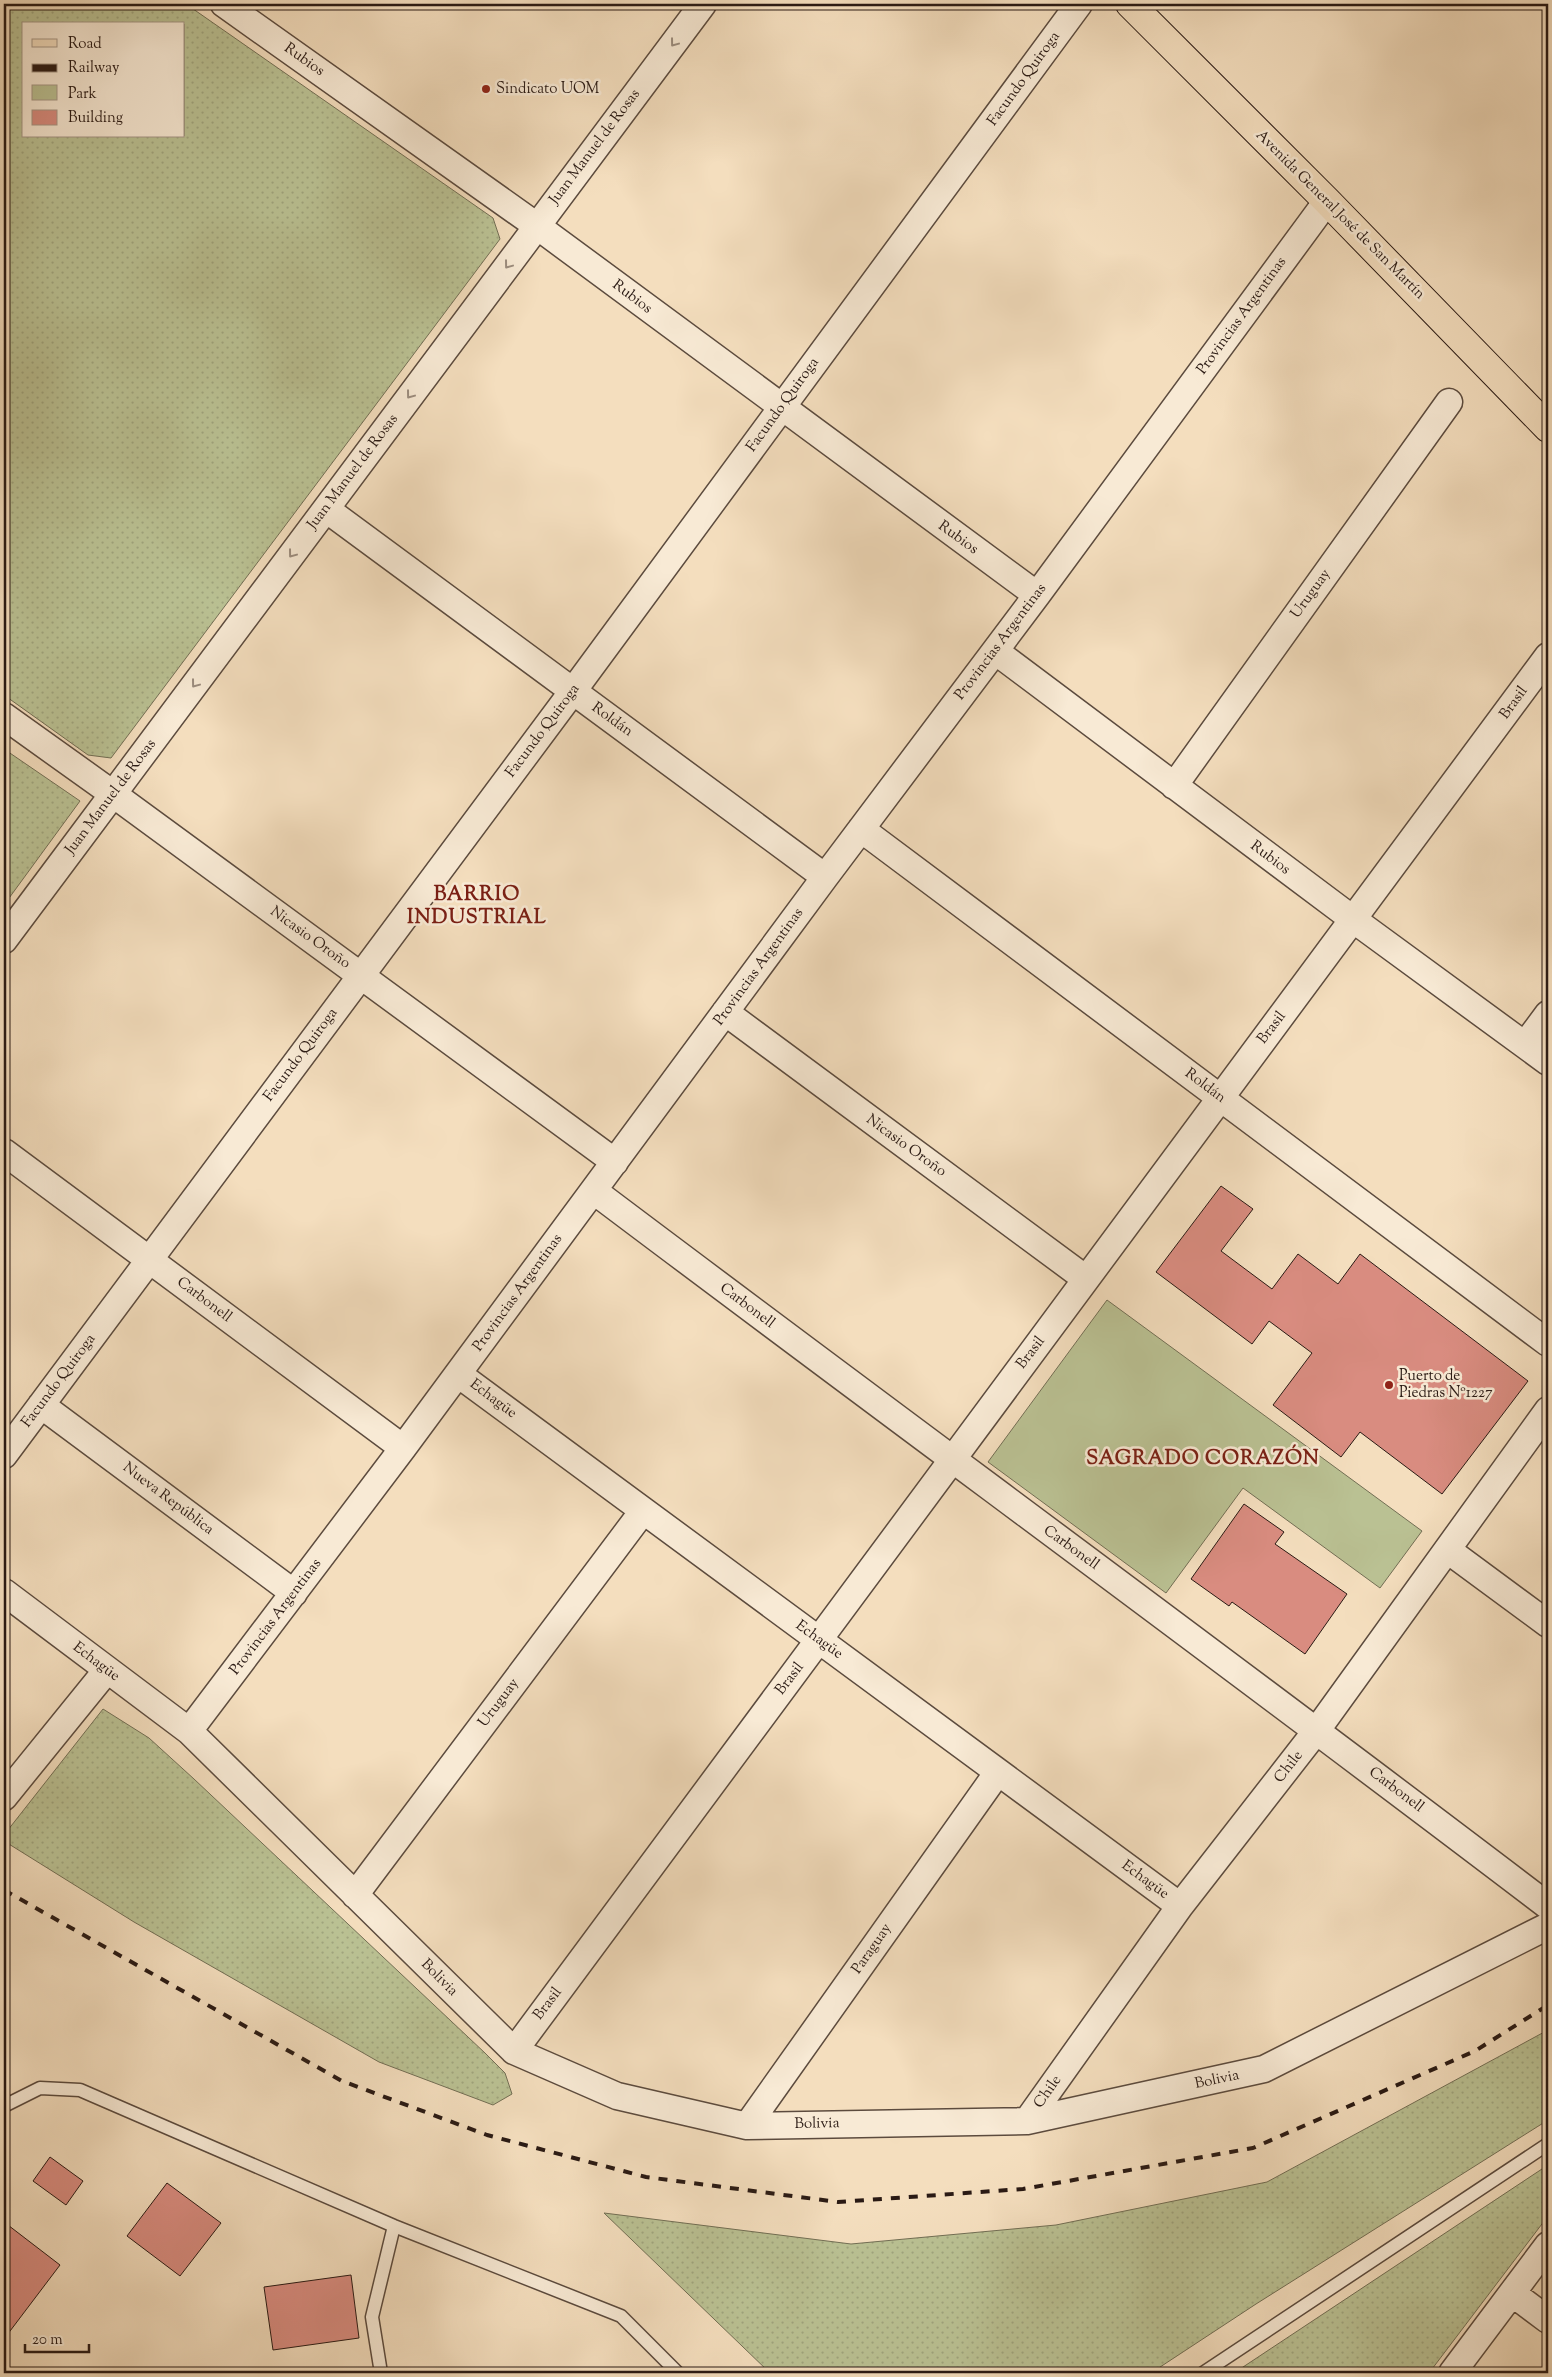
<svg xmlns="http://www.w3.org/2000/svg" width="1552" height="2377" font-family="'Sorts Mill Goudy',serif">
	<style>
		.grass { fill: url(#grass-dots); stroke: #726e54; fill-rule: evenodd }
		.park { fill: #bac193; stroke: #726e54 }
		.building { fill: #d98c80; stroke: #2a1a14 }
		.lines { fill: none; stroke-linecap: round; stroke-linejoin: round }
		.lane-casing { stroke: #5c4b3e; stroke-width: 15 }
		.street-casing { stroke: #5c4b3e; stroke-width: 29 }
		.primary-casing { stroke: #2a1a14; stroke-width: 30 }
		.lane { stroke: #f8ead5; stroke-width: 12 }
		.street { stroke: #f8ead5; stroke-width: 26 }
		.primary { stroke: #f4debe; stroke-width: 28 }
		.rail { stroke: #2a1a14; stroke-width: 4; stroke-dasharray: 9 9; stroke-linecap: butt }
		.oneway { stroke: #9b8c7e }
		.poi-dot { fill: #8f2418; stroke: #f8ead5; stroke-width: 2 }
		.labels { text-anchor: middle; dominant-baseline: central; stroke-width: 5; stroke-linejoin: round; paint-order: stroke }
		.street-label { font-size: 15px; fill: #2a1a14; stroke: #f8ead5 }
		.poi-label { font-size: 15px; fill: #2a1a14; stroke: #f8ead5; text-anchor: start }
		.district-label { font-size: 20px; font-weight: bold; letter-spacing: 1px; fill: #7a1f14; stroke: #f8ead5 }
	</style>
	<defs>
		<pattern id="grass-dots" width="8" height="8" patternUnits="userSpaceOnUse" patternTransform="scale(1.25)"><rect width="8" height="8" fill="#bac193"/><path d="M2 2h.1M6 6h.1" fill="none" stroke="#a0a57e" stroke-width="1.8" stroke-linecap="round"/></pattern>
	</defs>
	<rect width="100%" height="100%" fill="#f4debe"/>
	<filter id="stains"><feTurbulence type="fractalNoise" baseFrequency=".004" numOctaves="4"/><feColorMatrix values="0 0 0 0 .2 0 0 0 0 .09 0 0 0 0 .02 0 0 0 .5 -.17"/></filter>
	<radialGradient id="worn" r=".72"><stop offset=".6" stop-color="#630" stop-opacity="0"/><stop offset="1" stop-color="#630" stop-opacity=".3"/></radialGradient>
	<path class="grass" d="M4,4h182l307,214 7,21 -389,519 -23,-3 -84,-60zM24,24h160v112h-160z
		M4,749l76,52 -76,104z
		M103,1709l46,29 45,41 291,274 20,20 7,21 -19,11 -114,-43 -245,-140 -130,-81v-6z
		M1548,2030v90l-292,184 -105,69h-381l-166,-160 247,31 205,-19 211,-43z
		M1548,2165v51l-119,157h-195z"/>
	<path class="park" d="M1107,1300l315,231 -42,57 -137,-100 -77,105 -178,-131z"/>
	<path class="building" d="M1221,1186l32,23 -32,42 51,38 26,-35 40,30 22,-30 168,127 -86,113 -82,-62 -19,25 -68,-52 39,-52 -43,-32 -17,23 -96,-72z
		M1244,1504l40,28 -9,12 72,50 -42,60 -73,-52 -3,4 -38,-27z
		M50,2157l33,24 -17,24 -33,-24z
		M167,2183l54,40 -41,53 -53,-40z
		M4,2222l56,43 -56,74z
		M351,2275l8,63 -86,12 -9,-63z"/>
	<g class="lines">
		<defs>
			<path id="lane" d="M4,2106l36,-18 40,2 314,136 227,90 57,57
				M381,2373l-9,-56 22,-91
				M1203,2373l345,-229"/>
			<path id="street" d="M224,4l313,222 500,369
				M326,509l499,368
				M995,651l359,269 194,142
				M4,716l109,78 502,368
				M1174,786l275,-384
				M861,829l687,514
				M4,940l699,-936
				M725,1012l361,267
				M1525,1045l23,-31
				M4,1152l399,296
				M594,1191c317,239 638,474 954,715
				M458,1374l722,532
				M41,1405l253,188
				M4,1455l569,-764 506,-687
				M1449,1551l99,73
				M4,1592l185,139 325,320 103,45 130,30 280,-5 237,-52 284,-143
				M189,1731l214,-283 422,-571 212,-282 290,-394
				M4,1797l103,-127
				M355,1895l288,-384
				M514,2051l1034,-1395
				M1027,2121l153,-215 137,-176 231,-320
				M747,2126l251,-354
				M1512,2293l36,27
				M1452,2373l96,-128"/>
			<path id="primary" d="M1130,4l197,197 221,227"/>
		</defs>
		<use href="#lane" class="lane-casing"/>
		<use href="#street" class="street-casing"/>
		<use href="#primary" class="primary-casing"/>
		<use href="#lane" class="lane"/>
		<use href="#street" class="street"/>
		<use href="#primary" class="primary"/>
		<path class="rail" d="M4,1890l338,191 145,54 159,42 192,25 185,-13 230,-41 222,-97 73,-46"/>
	</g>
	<defs><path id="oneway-chevron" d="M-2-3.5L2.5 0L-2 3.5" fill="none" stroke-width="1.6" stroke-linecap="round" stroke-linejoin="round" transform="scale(1.25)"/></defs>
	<g class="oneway">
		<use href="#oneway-chevron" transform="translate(674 43) rotate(127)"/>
		<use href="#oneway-chevron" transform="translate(508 265) rotate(127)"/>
		<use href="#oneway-chevron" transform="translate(410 395) rotate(127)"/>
		<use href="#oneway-chevron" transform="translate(292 554) rotate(127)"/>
		<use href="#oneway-chevron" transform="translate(195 684) rotate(127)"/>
	</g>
	<g class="poi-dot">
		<circle cx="486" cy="89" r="5"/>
		<circle cx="1389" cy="1385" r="5"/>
	</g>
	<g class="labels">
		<g class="street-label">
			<text transform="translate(304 60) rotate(35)">Rubios</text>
			<text transform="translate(1024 79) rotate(-54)">Facundo Quiroga</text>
			<text transform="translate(595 147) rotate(-53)">Juan Manuel de Rosas</text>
			<text transform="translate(1340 215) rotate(45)">Avenida General José de San Martín</text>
			<text transform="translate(632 297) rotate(37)">Rubios</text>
			<text transform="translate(1242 316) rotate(-54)">Provincias Argentinas</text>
			<text transform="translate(783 405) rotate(-54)">Facundo Quiroga</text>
			<text transform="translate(353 472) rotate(-53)">Juan Manuel de Rosas</text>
			<text transform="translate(958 538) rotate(36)">Rubios</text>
			<text transform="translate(1311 594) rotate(-54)">Uruguay</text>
			<text transform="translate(1001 642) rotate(-53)">Provincias Argentinas</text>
			<text transform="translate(1514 703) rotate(-54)">Brasil</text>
			<text transform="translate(612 720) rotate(36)">Roldán</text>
			<text transform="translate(543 731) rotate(-53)">Facundo Quiroga</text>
			<text transform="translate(111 797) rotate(-53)">Juan Manuel de Rosas</text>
			<text transform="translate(1270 858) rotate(37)">Rubios</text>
			<text transform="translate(310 938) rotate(36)">Nicasio Oroño</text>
			<text transform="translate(759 967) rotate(-54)">Provincias Argentinas</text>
			<text transform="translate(1272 1028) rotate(-53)">Brasil</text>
			<text transform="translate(301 1055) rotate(-53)">Facundo Quiroga</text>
			<text transform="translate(1205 1086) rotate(37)">Roldán</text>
			<text transform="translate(906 1146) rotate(36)">Nicasio Oroño</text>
			<text transform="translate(518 1293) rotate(-54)">Provincias Argentinas</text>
			<text transform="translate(204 1300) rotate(37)">Carbonell</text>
			<text transform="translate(747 1306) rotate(37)">Carbonell</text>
			<text transform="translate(1031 1353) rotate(-53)">Brasil</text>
			<text transform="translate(59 1381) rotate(-53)">Facundo Quiroga</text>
			<text transform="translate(493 1399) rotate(37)">Echagüe</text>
			<text transform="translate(168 1499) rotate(37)">Nueva República</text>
			<text transform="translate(1071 1548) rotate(36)">Carbonell</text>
			<text transform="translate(276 1617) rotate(-53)">Provincias Argentinas</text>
			<text transform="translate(819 1640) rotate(36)">Echagüe</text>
			<text transform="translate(96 1662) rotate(37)">Echagüe</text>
			<text transform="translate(790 1679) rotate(-53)">Brasil</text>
			<text transform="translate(499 1703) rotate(-53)">Uruguay</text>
			<text transform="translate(1289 1767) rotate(-52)">Chile</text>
			<text transform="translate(1396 1790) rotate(37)">Carbonell</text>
			<text transform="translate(1145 1880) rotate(36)">Echagüe</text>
			<text transform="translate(872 1949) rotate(-55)">Paraguay</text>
			<text transform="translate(439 1978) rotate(45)">Bolivia</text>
			<text transform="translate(548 2004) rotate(-53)">Brasil</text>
			<text transform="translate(1217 2080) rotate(-12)">Bolivia</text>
			<text transform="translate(1048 2092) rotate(-55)">Chile</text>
			<text transform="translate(817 2124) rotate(-1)">Bolivia</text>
		</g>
		<g class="poi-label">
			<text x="496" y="89">Sindicato UOM</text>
			<text x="1399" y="1376">Puerto de<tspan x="1399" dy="17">Piedras Nº1227</tspan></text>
		</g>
		<g class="district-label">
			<text x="477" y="895">BARRIO<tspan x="477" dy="23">INDUSTRIAL</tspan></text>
			<text x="1203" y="1459">SAGRADO CORAZÓN</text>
		</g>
	</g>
	<rect width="1552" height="2377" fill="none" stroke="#f4debe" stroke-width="20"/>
	<rect x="5" y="5" width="1542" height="2367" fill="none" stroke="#2a1a14" stroke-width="2.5"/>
	<rect x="10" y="10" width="1532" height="2357" fill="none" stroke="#2a1a14"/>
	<rect x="22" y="22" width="162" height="115" fill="#f8ead5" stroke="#a69788"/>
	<rect x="32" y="39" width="25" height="8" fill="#f4debe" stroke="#a69788"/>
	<text x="68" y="48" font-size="15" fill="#2a1a14">Road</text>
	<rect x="32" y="64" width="25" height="8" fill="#2a1a14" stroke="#a69788"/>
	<text x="68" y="72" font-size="15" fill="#2a1a14">Railway</text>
	<rect x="32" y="85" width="25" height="15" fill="#bac193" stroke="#a69788"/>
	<text x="68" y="98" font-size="15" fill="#2a1a14">Park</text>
	<rect x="32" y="110" width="25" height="15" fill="#d98c80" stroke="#a69788"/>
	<text x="68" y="122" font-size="15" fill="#2a1a14">Building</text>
	<path d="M25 2344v8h64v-8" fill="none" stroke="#2a1a14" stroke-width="2.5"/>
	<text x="32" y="2344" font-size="15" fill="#2a1a14" stroke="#f8ead5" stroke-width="4" paint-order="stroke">20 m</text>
	<rect width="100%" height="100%" filter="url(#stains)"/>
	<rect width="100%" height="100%" fill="url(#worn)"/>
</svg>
